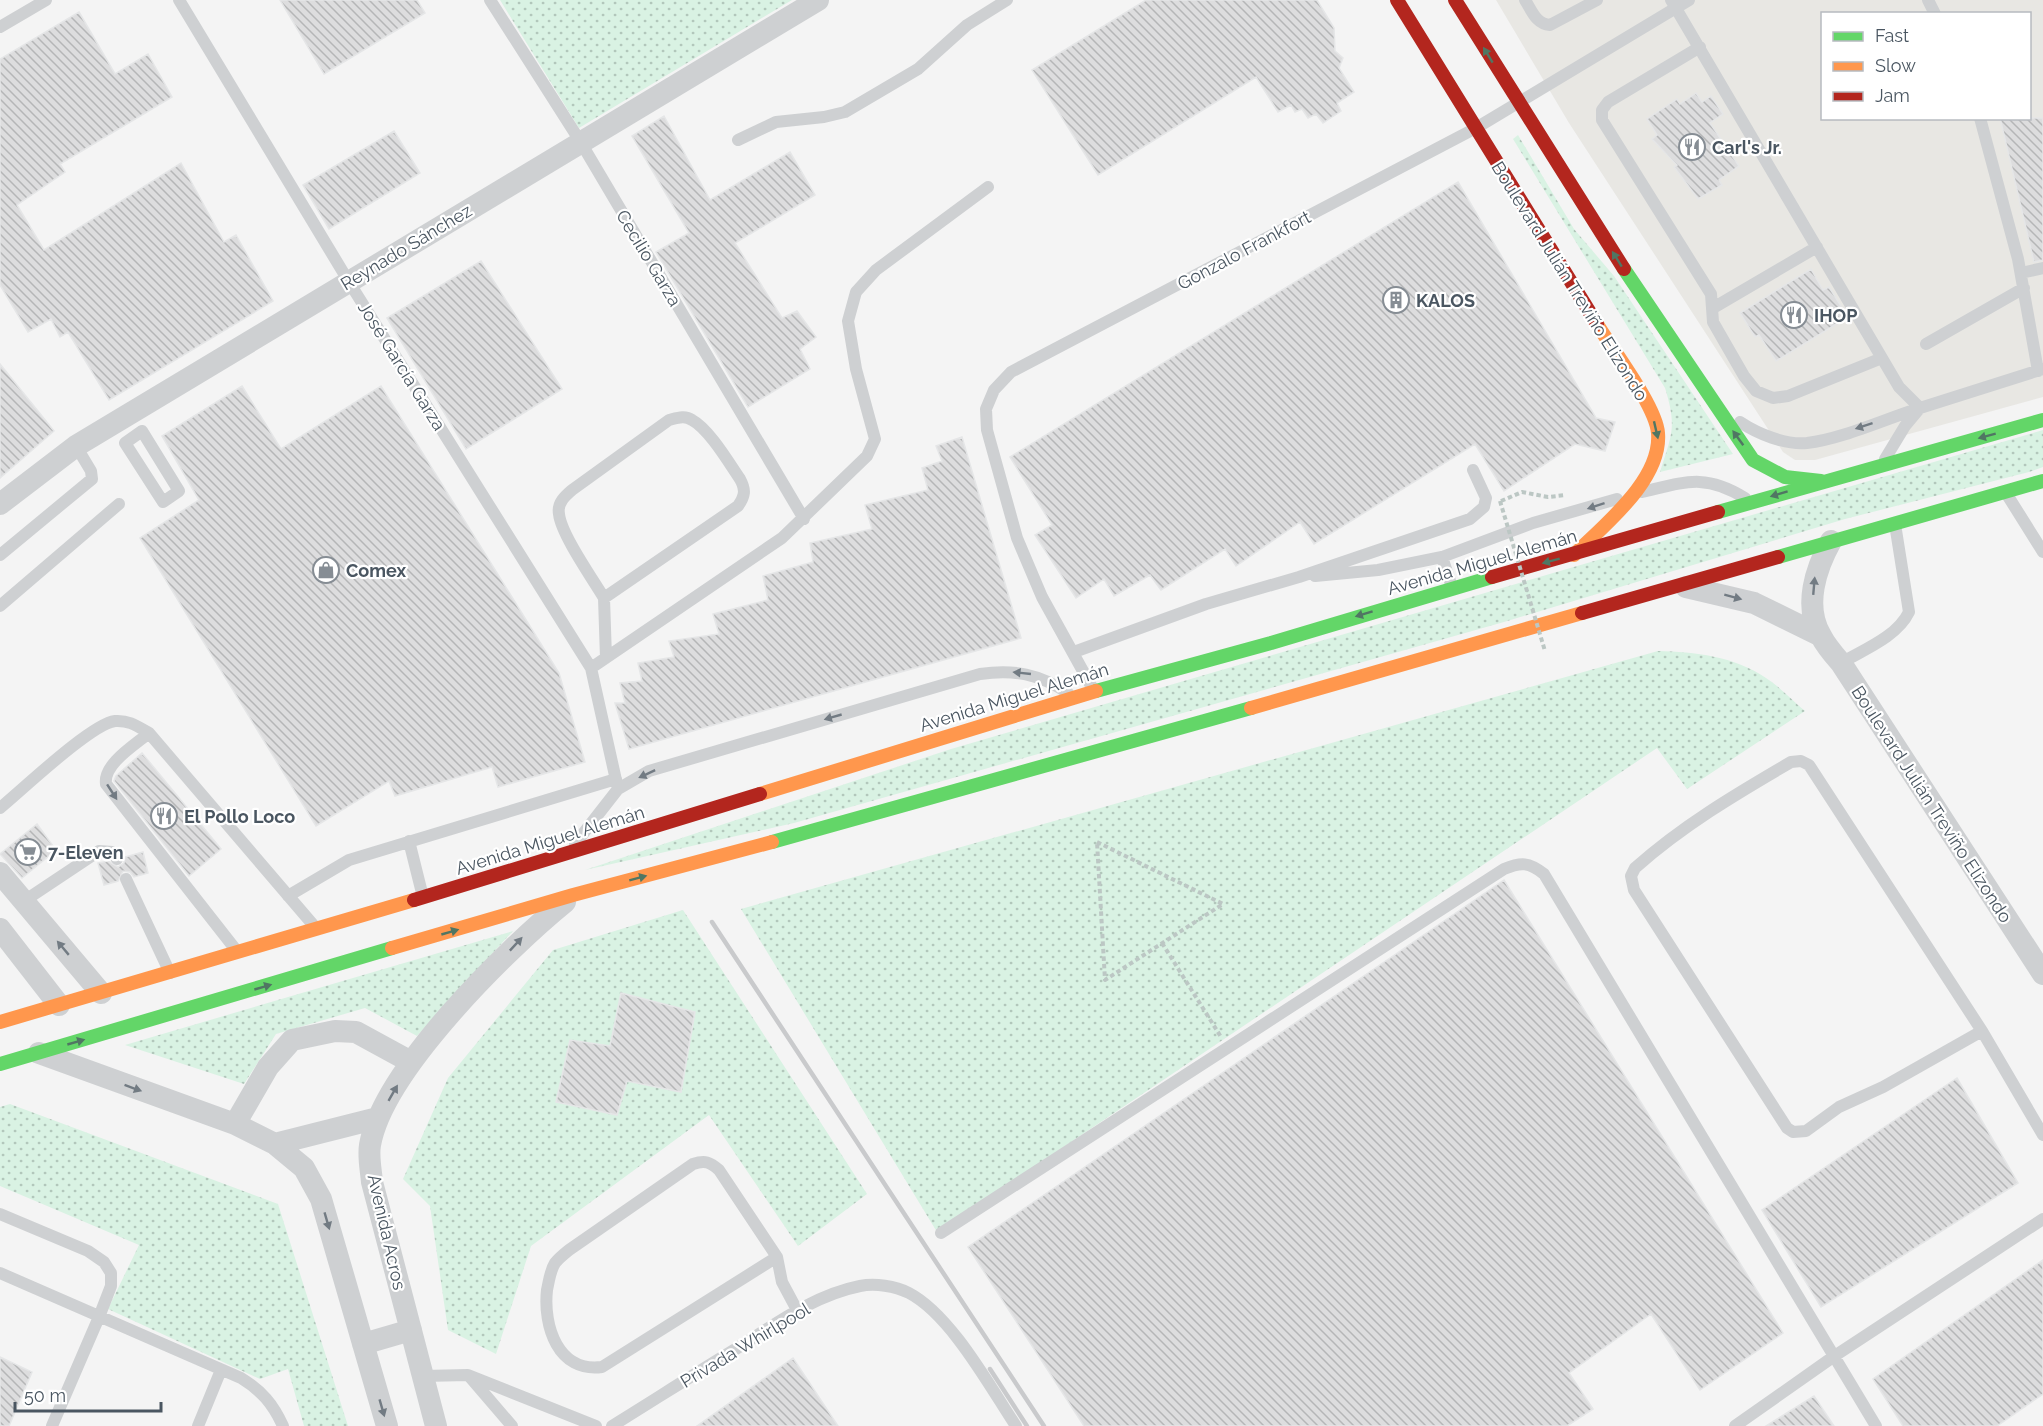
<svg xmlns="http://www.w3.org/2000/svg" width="2043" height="1426" font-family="Raleway,sans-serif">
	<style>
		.commercial { fill: #e8e7e3; fill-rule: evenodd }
		.grass { fill: url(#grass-dots) }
		.building { fill: url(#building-back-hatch); stroke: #e5e6e7; stroke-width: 1.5 }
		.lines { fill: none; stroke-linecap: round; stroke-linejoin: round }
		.path { stroke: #bcc7c4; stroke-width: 4; stroke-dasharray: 4.5 3; stroke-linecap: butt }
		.lane { stroke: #ced0d2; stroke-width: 12 }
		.street { stroke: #ced0d2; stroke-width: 22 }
		.fast { stroke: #63d668; stroke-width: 14 }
		.slow { stroke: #ff974d; stroke-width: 14 }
		.jam { stroke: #b3261e; stroke-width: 14 }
		.rail { stroke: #c9cacc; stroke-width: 4.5 }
		.path-bridge { stroke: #bcc7c4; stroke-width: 4; stroke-dasharray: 4.5 3; stroke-linecap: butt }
		.oneway { fill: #507663 }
		.oneway2 { fill: #727b83 }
		.labels { text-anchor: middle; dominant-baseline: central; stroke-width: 4.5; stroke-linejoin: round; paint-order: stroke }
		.poi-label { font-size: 18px; font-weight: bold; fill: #4a5661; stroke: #fff; text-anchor: start }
		.street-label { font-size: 18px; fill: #4a5661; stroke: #fff }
	</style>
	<defs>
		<pattern id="grass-dots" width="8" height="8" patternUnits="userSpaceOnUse" patternTransform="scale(1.5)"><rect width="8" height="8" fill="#d9f2e3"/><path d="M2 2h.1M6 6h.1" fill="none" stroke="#b2c7bb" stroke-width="1.8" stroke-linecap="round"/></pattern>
		<pattern id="building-back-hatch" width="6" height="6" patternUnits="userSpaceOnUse" patternTransform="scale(1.5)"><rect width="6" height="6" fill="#ddddde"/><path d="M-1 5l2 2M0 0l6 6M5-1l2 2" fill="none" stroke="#b5b6b7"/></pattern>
	</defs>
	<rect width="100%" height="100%" fill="#f4f4f4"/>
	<path class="commercial" d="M1496,0h547v397l-228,63h-20l-12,-8 -214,-329zM1822,14h208v104h-208z"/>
	<path class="grass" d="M500,0h292l-213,128z
		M1518,135l56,94 40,47 119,178 -73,18c12,-38 17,-45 5,-84l-152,-249z
		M2043,430v37l-14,5 -184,47 -341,103 -710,201 -209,47 366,-121z
		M1658,651c37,1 76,5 108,27 14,9 26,22 39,33l-118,78 -30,-41 -720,484 -196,-323z
		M683,910l184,284 -69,52 -89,-131 -178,131 -35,108 -48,-24 -18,-124 -27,-27 45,-101 105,-128z
		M513,931l-96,105 -52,-28 -89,26 -32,50 -119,-39z
		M10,1104l268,100 70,222h-44l-16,-57 -28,10 -152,-70 31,-64 -139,-59v-79z"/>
	<path class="building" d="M280,0h137l8,13 -101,61z
		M1146,0h171l17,28 1,23 8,7 -4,10 15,24 -17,11 4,8 -18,12 -7,-9 -8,4 -6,-9 -7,3 -4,-7 -13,7 -22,-35 -158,98 -66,-105z
		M79,12l36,62 33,-20 24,43 -112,67 5,8 -48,33 27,45 137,-87 43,79 12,-7 37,66 -164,99 -41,-68 -8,5 -9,-18 -23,13 -28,-47v-226z
		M1696,93l6,9 9,-6 12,18 -13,9 29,43 -20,14 3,5 -24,14 -24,-32 3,-2 -25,-26 5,-4 -10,-16 30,-20 3,5z
		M664,116l46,84 80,-48 25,43 -80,48 47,75 15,-7 19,26 -16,12 10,20 -62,38 -92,-155 33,-19 -57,-97z
		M2000,118h43v142l-9,2z
		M394,131l26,42 -91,56 -26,-44z
		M1458,182l138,236 19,4 -10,29 -30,-7 -71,47 -29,-47 -161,100 -14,-22 -64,44 -11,-17 -64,41 -11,-15 -36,21 -10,-17 -28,19 -41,-63 17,-10 -42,-68z
		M481,261l81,128 -96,60 -79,-131z
		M1811,269l12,21 6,-3 19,30 -72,44 -17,-26 -4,2 -15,-24z
		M0,364l54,67 -54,47z
		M242,386l39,63 100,-63 178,287 26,89 -87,25 -6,-20 -97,29 -6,-15 -73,45 -176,-288 59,-38 -37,-64z
		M962,437l59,201 -392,111 -14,-46h10l-5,-20 22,-2 -4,-18 36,-6 -5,-16 50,-7 -6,-20 55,-14 -5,-24 50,-14 -3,-19 62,-14 -7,-24 63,-15 -6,-22 20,-7 -6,-15z
		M142,753l79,96 -32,27 -75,-95 2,-5z
		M37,824l19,26 -34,28 -22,-24z
		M143,852l5,21 -14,4 -4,-5 -7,-1 -5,10 -14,4 -6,-22 10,-2 10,6 6,-4 1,-6z
		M1504,880l279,453 -83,57 -49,-76 -82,59 24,36 -26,17h-483l-116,-179z
		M621,993l74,19 -14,80 -54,-11 -10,34 -61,-13 14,-62 40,6z
		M1957,1078l61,105 -197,124 -59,-97z
		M2043,1260v134l-46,32h-94l-30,-47z
		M0,1357l32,15 -23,54h-9z
		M793,1358l45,68h-141z
		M1814,1396l20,30h-68z"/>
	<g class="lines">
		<path class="path" d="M1501,501l21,-9 26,5 18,-2
			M1097,842l126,62 -118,76z
			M1162,943l59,94"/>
		<path class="lane" d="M179,0l170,282 242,386 27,121
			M490,0l90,141 224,378
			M1525,0c7,11 11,24 25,25l47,-25
			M1671,0l228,387 21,21c-35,11 -78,31 -113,35 -22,2 -49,-9 -67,-21
			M1928,0l7,14
			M0,27l46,-27
			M1700,47l-92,55 -6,8v10l109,174 2,28 31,54 12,15 17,7 15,-2 94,-38
			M1980,118l38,141 20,112
			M738,140l38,-18 48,-5 21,-5 73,-43 49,-44 40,-25
			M2021,273l22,-5
			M1713,308l104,-61
			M1926,344l98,-56
			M142,431l37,60 -16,11 -38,-59z
			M1885,459l20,-33 15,-18 123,-39
			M1642,492c43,-10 63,-19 103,6
			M2006,493l37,59
			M0,555l92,-76 -1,-8 -15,-25
			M1442,557l10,30
			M1315,576l63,-6 64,-13 91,-34 84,-24
			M604,598c-12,-20 -43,-64 -45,-84 -2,-11 6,-18 13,-24l97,-70c8,-2 16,-5 23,0 17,9 37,43 48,59 6,11 5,17 -2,27l-134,92 2,60
			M0,606l119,-102
			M1074,652l132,-48 93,-27 171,-58 14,-12 2,-9 -13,-28
			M1841,663c22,-13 56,-26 68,-51l-14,-88
			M591,668l191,-130 85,-82 8,-17 -19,-70 -8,-48 8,-29 20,-22 112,-83
			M1094,691l-52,-94 -25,-59 -30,-108 -1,-21 8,-19 17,-18 465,-244 213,-128
			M149,733c-14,12 -46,31 -43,51l130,166
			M0,808c22,-18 91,-84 115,-87 14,-1 22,5 34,12l166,194
			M409,841l14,56
			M575,844l43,-55 31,-18 331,-97c34,-5 59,0 88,19
			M126,879l44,94
			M288,896l61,-36 267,-81
			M24,901l75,-50 13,1 5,7
			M1982,1031l-99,56 -44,20 -33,24 -13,1 -6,-4 -153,-238 -3,-14 4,-8c47,-42 101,-74 156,-106l10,-1 8,4 173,266 61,104
			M0,1214l88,37 16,11 7,11v13l-12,31 -47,109
			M941,1233l563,-364c17,-7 25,-7 40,5l332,552
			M777,1257l-175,110c-44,6 -59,-41 -55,-77 2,-9 3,-19 8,-27 4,-5 9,-9 14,-13l124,-86c12,-4 17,-2 26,6l58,87 5,25 15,28
			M0,1273l241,105c21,13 32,26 42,48
			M423,1376l45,-1 128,51
			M470,1377l42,49
			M198,1426l23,-56
			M612,1426c42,-26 84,-53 127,-79 38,-24 76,-52 121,-61 15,-3 35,0 49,7 42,22 81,94 107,133
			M1735,1426l98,-69 210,-138"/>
		<path class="street" d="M0,504l76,-58 742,-446
			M1831,541c-15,27 -28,65 -10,95 5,10 13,19 20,27l202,311
			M1686,587l68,16 65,32
			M0,873l101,120
			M0,929l59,76
			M39,1053l196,71 40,20 29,24 17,31 66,227
			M235,1124l33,-57 24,-27 43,-9 21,1 55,30
			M275,1144l103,-26
			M363,1344l48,-14
			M436,1426l-64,-244c-1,-12 -4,-25 -2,-37 13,-74 136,-195 195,-243"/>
		<path class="fast" d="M1624,269l129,191 32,17 36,4
			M1718,512l325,-92
			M1778,557l265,-76
			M1096,691l175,-48 221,-66
			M772,842l479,-134
			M0,1064l392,-116"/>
		<path class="slow" d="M1574,555c30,-30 88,-75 84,-122 -2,-27 -46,-84 -61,-109
			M1251,708l331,-95
			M760,794l336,-103
			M392,948l181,-53 199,-53
			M0,1022l414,-122"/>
		<path class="jam" d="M1397,0l200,324
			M1455,0l169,269
			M1492,577l226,-65
			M1582,613l196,-56
			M414,900l346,-106"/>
		<path class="rail" d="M712,922l332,504
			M990,1369l37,57"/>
		<path class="path-bridge" d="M1500,501l45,150"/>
	</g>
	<defs><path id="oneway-solid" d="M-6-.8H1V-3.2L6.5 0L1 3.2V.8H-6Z" transform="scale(1.5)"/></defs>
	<g class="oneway">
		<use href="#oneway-solid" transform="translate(1488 55) rotate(-121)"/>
		<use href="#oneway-solid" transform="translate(1617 259) rotate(-122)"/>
		<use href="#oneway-solid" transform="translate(1656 430) rotate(77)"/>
		<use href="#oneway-solid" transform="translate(1987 436) rotate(165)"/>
		<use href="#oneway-solid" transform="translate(1738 438) rotate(-126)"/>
		<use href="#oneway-solid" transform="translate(1779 494) rotate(163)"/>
		<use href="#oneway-solid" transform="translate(1551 561) rotate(165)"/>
		<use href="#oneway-solid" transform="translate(1364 614) rotate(163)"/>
		<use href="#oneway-solid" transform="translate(638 878) rotate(-15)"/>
		<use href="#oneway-solid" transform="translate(450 932) rotate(-16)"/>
		<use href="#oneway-solid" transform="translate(263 987) rotate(-16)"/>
		<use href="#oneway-solid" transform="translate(76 1042) rotate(-16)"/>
	</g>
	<g class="oneway2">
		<use href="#oneway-solid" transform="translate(1864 426) rotate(162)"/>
		<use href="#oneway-solid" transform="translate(1596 506) rotate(162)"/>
		<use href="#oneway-solid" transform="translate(1814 586) rotate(-85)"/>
		<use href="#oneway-solid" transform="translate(1733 597) rotate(15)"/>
		<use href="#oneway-solid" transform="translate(1022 673) rotate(-174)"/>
		<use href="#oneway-solid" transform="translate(833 717) rotate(164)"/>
		<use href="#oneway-solid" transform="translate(647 774) rotate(155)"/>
		<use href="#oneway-solid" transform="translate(112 792) rotate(57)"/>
		<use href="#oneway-solid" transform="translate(516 944) rotate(-47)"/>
		<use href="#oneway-solid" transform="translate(63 948) rotate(-130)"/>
		<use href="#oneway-solid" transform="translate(133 1088) rotate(20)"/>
		<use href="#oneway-solid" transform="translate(393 1093) rotate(-60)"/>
		<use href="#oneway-solid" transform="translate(327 1221) rotate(74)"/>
		<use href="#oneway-solid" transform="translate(382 1408) rotate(74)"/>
	</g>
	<defs>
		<symbol id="restaurant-ring" viewBox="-11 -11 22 22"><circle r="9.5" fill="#fff" stroke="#868d94" stroke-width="1.5"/><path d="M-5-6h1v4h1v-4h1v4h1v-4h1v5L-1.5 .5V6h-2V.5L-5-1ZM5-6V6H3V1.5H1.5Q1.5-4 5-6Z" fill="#868d94"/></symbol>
		<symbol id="building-ring" viewBox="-11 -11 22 22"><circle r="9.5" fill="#fff" stroke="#868d94" stroke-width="1.5"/><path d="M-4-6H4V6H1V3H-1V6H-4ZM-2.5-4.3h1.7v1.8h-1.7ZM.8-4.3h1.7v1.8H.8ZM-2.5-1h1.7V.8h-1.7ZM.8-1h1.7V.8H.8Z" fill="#868d94"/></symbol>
		<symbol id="shop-ring" viewBox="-11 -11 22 22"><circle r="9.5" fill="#fff" stroke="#868d94" stroke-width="1.5"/><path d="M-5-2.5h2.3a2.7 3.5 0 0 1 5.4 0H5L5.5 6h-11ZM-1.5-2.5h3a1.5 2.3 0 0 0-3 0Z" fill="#868d94"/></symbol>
		<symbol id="supermarket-ring" viewBox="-11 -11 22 22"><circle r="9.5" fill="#fff" stroke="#868d94" stroke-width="1.5"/><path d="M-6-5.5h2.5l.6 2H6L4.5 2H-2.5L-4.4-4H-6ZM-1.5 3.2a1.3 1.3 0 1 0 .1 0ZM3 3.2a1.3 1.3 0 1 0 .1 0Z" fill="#868d94"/></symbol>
	</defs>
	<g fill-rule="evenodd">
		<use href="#restaurant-ring" x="1677" y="132" width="30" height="30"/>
		<use href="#building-ring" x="1381" y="285" width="30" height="30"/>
		<use href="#restaurant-ring" x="1779" y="300" width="30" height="30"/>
		<use href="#shop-ring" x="311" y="555" width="30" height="30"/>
		<use href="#restaurant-ring" x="149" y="801" width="30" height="30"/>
		<use href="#supermarket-ring" x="13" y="837" width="30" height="30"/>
	</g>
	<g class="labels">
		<g class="poi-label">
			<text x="1712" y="147">Carl's Jr.</text>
			<text x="1416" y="300">KALOS</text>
			<text x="1814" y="315">IHOP</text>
			<text x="346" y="570">Comex</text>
			<text x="184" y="816">El Pollo Loco</text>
			<text x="48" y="852">7-Eleven</text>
		</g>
		<g class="street-label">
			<text transform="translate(406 247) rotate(-31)">Reynado Sánchez</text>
			<text transform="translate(1244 250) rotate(-28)">Gonzalo Frankfort</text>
			<text transform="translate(649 258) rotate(59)">Cecilio Garza</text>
			<text transform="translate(1570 281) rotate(58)">Boulevard Julián Treviño Elizondo</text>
			<text transform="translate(402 366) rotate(58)">José García Garza</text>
			<text transform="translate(1482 562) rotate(-16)">Avenida Miguel Alemán</text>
			<text transform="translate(1014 697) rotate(-17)">Avenida Miguel Alemán</text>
			<text transform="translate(1932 804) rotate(57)">Boulevard Julián Treviño Elizondo</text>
			<text transform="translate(550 840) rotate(-17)">Avenida Miguel Alemán</text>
			<text transform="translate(387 1232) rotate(77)">Avenida Acros</text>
			<text transform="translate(745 1345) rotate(-31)">Privada Whirlpool</text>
		</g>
	</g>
	<rect x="1821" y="12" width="210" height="108" fill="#ffffff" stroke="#b7bbc0" stroke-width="1.5"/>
	<rect x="1833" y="32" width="30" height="9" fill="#63d668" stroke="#b7bbc0" stroke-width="1.5"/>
	<text x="1875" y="42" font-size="18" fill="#4a5661">Fast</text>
	<rect x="1833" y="62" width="30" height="9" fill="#ff974d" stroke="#b7bbc0" stroke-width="1.5"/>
	<text x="1875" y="72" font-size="18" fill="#4a5661">Slow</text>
	<rect x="1833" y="92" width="30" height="9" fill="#b3261e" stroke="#b7bbc0" stroke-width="1.5"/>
	<text x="1875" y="102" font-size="18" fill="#4a5661">Jam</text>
	<path d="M15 1402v9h146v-9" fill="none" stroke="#4a5661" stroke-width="3"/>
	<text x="24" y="1402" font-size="18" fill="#4a5661" stroke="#ffffff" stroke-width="4.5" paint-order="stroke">50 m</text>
</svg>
